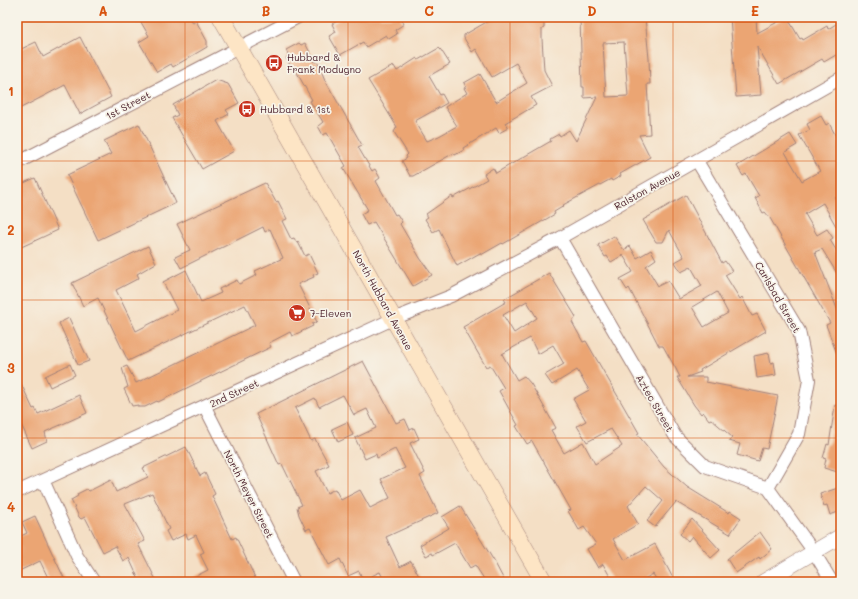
<svg xmlns="http://www.w3.org/2000/svg" width="858" height="599" font-family="Mali,sans-serif">
	<style>
		.building { fill: #eba573; fill-rule: evenodd }
		.lines { fill: none; stroke-linecap: round; stroke-linejoin: round }
		.minor-casing { stroke: #9f7f78; stroke-width: 14 }
		.tertiary-casing { stroke: #9f7f78; stroke-width: 16 }
		.secondary-casing { stroke: #9f7f78; stroke-width: 18 }
		.minor { stroke: #fff; stroke-width: 12 }
		.tertiary { stroke: #fff; stroke-width: 15 }
		.secondary { stroke: #fde5c5; stroke-width: 17 }
		.grid { fill: none; stroke: #d8530f; stroke-width: 1; stroke-opacity: 0.55 }
		.labels { text-anchor: middle; dominant-baseline: central; stroke-width: 3.5; stroke-linejoin: round; paint-order: stroke }
		.poi-label { font-size: 10px; fill: #4a1f2b; stroke: #f7f3e8; text-anchor: start }
		.street-label { font-size: 10px; fill: #4a1f2b; stroke: #f7f3e8 }
		.neatline { fill: none; stroke: #d8530f; stroke-width: 1.5 }
		.grid-label { font-size: 13px; text-anchor: middle; font-weight: bold; fill: #d8530f }
	</style>
	<rect width="100%" height="100%" fill="#f7f3e8"/>
	<filter id="ink" filterUnits="userSpaceOnUse"><feTurbulence type="fractalNoise" baseFrequency=".025" numOctaves="2"/><feDisplacementMap in="SourceGraphic" scale="8" xChannelSelector="R" yChannelSelector="G"/><feConvolveMatrix kernelMatrix="1 2 1 2 8 2 1 2 1" color-interpolation-filters="sRGB"/></filter>
	<filter id="wash" filterUnits="userSpaceOnUse"><feTurbulence type="fractalNoise" baseFrequency=".012" numOctaves="4" result="noise"/><feDisplacementMap in="SourceGraphic" scale="16" xChannelSelector="R" yChannelSelector="G"/><feGaussianBlur stdDeviation="0.9" result="paint"/><feColorMatrix in="noise" values="0 0 0 0 0 0 0 0 0 0 0 0 0 0 0 0 0 1.4 0 .05"/><feComposite in="paint" operator="in"/></filter>
	<g filter="url(#wash)">
		<rect width="100%" height="100%" fill="#f4dfc5"/>
		<g id="blocks">
			<path class="building" d="M138,17h52l3,6 3,-2 11,20v6l-34,20 -2,-3 -14,8 -18,-30 10,-6z
				M344,17h56l4,7 -9,6 2,4 -8,5 -3,-4 -20,12 -3,-5 -23,13 -11,-19 7,-4 -4,-8z
				M490,17h20l1,2 33,-2v11l-2,1v10l2,31 8,16 -21,11 5,8 -31,18 3,5 -9,5 -3,-5 -33,20 1,2 -9,5 -1,-2 -41,23h-3l-8,-15 5,-3 -1,-2 2,-2 -14,-22 3,-5 -29,-47 19,-11 7,-3 3,5 20,-13 1,2 21,-12 2,2 9,14 -21,12 11,19 2,-1 5,9 -32,18 12,20 12,-5 18,-10 -12,-19 22,-14 -3,-5 2,-1 -2,-4 16,-9 16,28 31,-19 -11,-20 -24,14 -16,-28 -4,3 -8,-14v-3l26,-15z
				M580,17h65l4,42 1,25h-3l3,50 -11,1 11,22 -30,17 1,2 -9,5 -1,-2 -48,26 1,1 -10,6 1,2 -52,30 -1,-1 -21,12 -1,-2 -23,13 -18,-37 -6,3 -8,-13 3,-2 -2,-3 26,-18 1,2 34,-19 -3,-5 9,-6 3,5 55,-32 -1,-2 9,-5 1,2 9,-6 7,11 21,-44 -13,1v-11h-2zM624,42l4,54 -22,1 -3,-54z
				M730,17h26l1,16 30,-16 13,22 2,-1 1,2 24,-14 1,3 13,-8v31l-17,10 -2,-3 -43,25 -22,-38 4,49 -25,2z
				M80,37l31,60 -31,17 -15,-29 -48,25v-59l19,-9 7,15z
				M299,43l2,2 4,-2 10,19 2,-1 8,19 37,65 -4,2 14,24 3,-2 5,9 -4,3 5,9 14,25 2,-1 5,8 -2,2 20,34 12,17 -19,11 -39,-64 -7,3 -6,-11 7,-4 -25,-42 3,-2 -19,-33 -4,2 -5,-9 5,-4 -13,-21 2,-1 -17,-31 -2,1 -7,-12 3,-2 -3,-6z
				M216,80l12,4 11,19 -13,7 3,4 -12,7 17,30 -32,18 -30,-51 6,-3 -5,-10z
				M821,116l5,9 3,-2 12,23v49l-6,3 6,10v27l-18,-32 -18,11 12,21 10,-6 6,9 -3,2 11,18v22l-19,-31 -7,3 26,67 -1,43 -14,-37 4,-2 -60,-105 -5,-6 -2,1 -8,-15 4,-2 -13,-22 -3,2 -6,-10 53,-32 7,11 -12,7 17,29 18,-10 -21,-36 11,-5 -3,-6z
				M139,124l37,79 -78,37 -31,-65 44,-21 -7,-13z
				M35,178l23,52 -41,19v-63z
				M265,183l11,19 2,-1 9,18 -5,2 9,18 3,-1 3,5 1,-1 7,14 4,-2 9,19 -5,2 1,2 -16,7 19,38 -5,2 1,2 -21,10 -2,-4 -21,11 2,4 -113,55 -1,-1 -12,6h-7v-2l-6,1 -8,-17 4,-2 -6,-19 5,-2 9,17 119,-58 -10,-20 -117,56 -30,-63 -15,8 -11,-23 76,-37 8,17 -19,11 2,4 -23,12 20,41 41,-21 -14,-28 23,-12 15,32 20,-9 -2,-4 18,-9 2,4 18,-9 -2,-4 28,-13 -13,-29 -5,3 -2,-5 -82,41 -6,-11 15,-7 -13,-26z
				M686,195l36,68 3,-2 7,10 -7,4 15,24 2,-2 10,19 5,-2 9,17 -66,39 1,2 -14,5h19v5l72,14 -11,53 -5,-1 -4,13 -21,-6 3,-11 -11,-3 3,-4 -21,-18 -2,1 -6,-8 -2,2 -7,-9 -17,-28h3l-4,-8 -13,-23h-4l-30,-58 -2,2 -7,-11 13,-7 -10,-17 -12,7 -4,-6 -2,1 -7,-12 16,-9 10,14 6,-4 7,12 14,-8 5,9 -10,7 12,20 10,-5 11,18 23,-13 -11,-19 -10,5 -6,-10 9,-5 -15,-27 -6,12h-7l-13,-22zM717,292l11,21 -24,14 -12,-20z
				M549,273l27,44 -4,5 11,20 3,-1 53,92 -2,1 27,33 23,20 42,26 1,-2 11,7 -11,16 -54,-32 -21,25 -8,-6 16,-20 -17,-15 -18,20 10,18 -25,15 12,21 30,-16 20,38h-17l-5,-8 -14,8h-26l-10,-18 -5,4 -11,-19 9,-5 -12,-17 -5,3 -11,-19 3,-1 -39,-69 -5,3 -11,-18 2,-1 -19,-34 5,-3 -14,-23 -4,2 -23,-40 43,-25 -2,-3zM527,301l10,17 -23,15 -11,-18zM530,338l8,16 15,-9 11,19 -19,11 7,10 25,-15 12,20 -16,9 13,22 -9,5 10,16 24,-13 11,17 -27,18 -12,-22 -19,11 -13,-23 5,-2 -25,-44 -7,-8 -7,4 -15,-26z
				M69,318l20,43 -11,4 -19,-42z
				M769,353l2,10 3,-1 2,13 -19,3 -3,-22z
				M363,361l33,62 9,-4 5,11 4,-2 5,11 -9,4 15,30 -5,3 18,37 -52,24 14,30 11,-6 11,21h-37l-5,-10 -17,8 -4,-9 -11,5 -8,-17 -11,6 -19,-37 -4,2 -7,-15 -2,-8 5,-2 -20,-41 -3,1 -23,-51zM343,395l11,20 13,-6 9,19 -21,10 10,21 11,-5 1,4 18,-9 10,19 -24,11 9,19 -20,10 -10,-18 -19,10 -6,-11 -8,4 -11,-22 13,-6 -14,-26 -4,2 -16,-33 20,-10 4,9z
				M70,364l5,11 -25,12 -5,-11z
				M17,375l16,34 2,-1 3,6 41,-19 8,18 -42,19 2,9 -15,7 -13,-28 3,-1 -5,-11z
				M835,405l6,1v67l-17,-5 2,-9 -3,-1 4,-14 2,1z
				M347,422l6,13 -15,7 -6,-13z
				M186,447l14,29 5,-3 10,21 -3,2 20,43 4,-2 21,45h-73l24,-12 -8,-16 4,-2 -8,-17 -8,4 -2,-5 -15,7 -5,-10 3,-2 -17,-36 -27,11 20,37 -7,3 19,38h-17l-11,-24 -6,3 -8,-15 -12,6 -18,-35 -4,2 -2,-2 -8,-17 7,-4 -1,-2 10,-5 2,2 22,-11 5,12 32,-15 -5,-9z
				M838,488l3,7v16l-11,4 -3,-10 -3,1 -4,-12z
				M460,506l34,55 11,21h-19l-11,-17 -5,3 -15,-25 -22,12 -1,-2 -6,3 -6,-11 29,-17 -7,-11z
				M35,516l18,39 13,27h-16l-10,-21 -23,11v-34l10,-5 -5,-11z
				M692,519l28,31 -9,8 -19,-22 -4,5 -8,-7z
				M760,532l12,17 -12,10 -1,-2 -23,16 -9,-14z"/>
		</g>
	</g>
	<g filter="url(#ink)">
		<use href="#blocks" fill-opacity="0" stroke="#9f7f78" stroke-width="1"/>
		<g class="lines">
			<defs>
				<path id="minor" d="M697,161l102,170 10,49 -10,54 -31,54
					M17,163l281,-146
					M560,238l115,198 30,30 63,22 46,64 18,30
					M205,407l89,175
					M43,480l34,76 17,26
					M17,492l376,-173 58,-23 109,-58 281,-160"/>
				<path id="tertiary" d="M763,582l78,-46"/>
				<path id="secondary" d="M221,17l323,565"/>
			</defs>
			<use href="#minor" class="minor-casing"/>
			<use href="#tertiary" class="tertiary-casing"/>
			<use href="#secondary" class="secondary-casing"/>
			<use href="#minor" class="minor"/>
			<use href="#tertiary" class="tertiary"/>
			<use href="#secondary" class="secondary"/>
		</g>
	</g>
	<path class="grid" d="M185,17v565M348,17v565M510,17v565M673,17v565M17,161h824M17,300h824M17,438h824"/>
	<defs>
		<symbol id="bus-disc" viewBox="-11 -11 22 22"><circle r="9.5" fill="#c8321e" stroke="#f7f3e8"/><path d="M-5-6H5V4H4V6H2V4H-2V6H-4V4H-5ZM-3.5-4V0h7V-4ZM-3.5 1.2v1.5H-2V1.2ZM2 1.2v1.5H3.5V1.2Z" fill="#fff"/></symbol>
		<symbol id="supermarket-disc" viewBox="-11 -11 22 22"><circle r="9.5" fill="#c8321e" stroke="#f7f3e8"/><path d="M-6-5.5h2.5l.6 2H6L4.5 2H-2.5L-4.4-4H-6ZM-1.5 3.2a1.3 1.3 0 1 0 .1 0ZM3 3.2a1.3 1.3 0 1 0 .1 0Z" fill="#fff"/></symbol>
	</defs>
	<g fill-rule="evenodd">
		<use href="#bus-disc" x="264" y="53" width="20" height="20"/>
		<use href="#bus-disc" x="237" y="99" width="20" height="20"/>
		<use href="#supermarket-disc" x="287" y="303" width="20" height="20"/>
	</g>
	<g class="labels">
		<g class="poi-label">
			<text x="287" y="57">Hubbard &amp;<tspan x="287" dy="12">Frank Modugno</tspan></text>
			<text x="260" y="109">Hubbard &amp; 1st</text>
			<text x="310" y="313">7-Eleven</text>
		</g>
		<g class="street-label">
			<text transform="translate(128 105) rotate(-28)">1st Street</text>
			<text transform="translate(647 189) rotate(-29)">Ralston Avenue</text>
			<text transform="translate(778 297) rotate(60)">Carlsbad Street</text>
			<text transform="translate(383 300) rotate(61)">North Hubbard Avenue</text>
			<text transform="translate(234 393) rotate(-25)">2nd Street</text>
			<text transform="translate(655 403) rotate(60)">Aztec Street</text>
			<text transform="translate(249 494) rotate(63)">North Meyer Street</text>
		</g>
	</g>
	<rect width="858" height="599" fill="none" stroke="#f7f3e8" stroke-width="44"/>
	<rect x="22" y="22" width="814" height="555" class="neatline"/>
	<g class="grid-label">
		<text x="103" y="16">A</text>
		<text x="266" y="16">B</text>
		<text x="429" y="16">C</text>
		<text x="592" y="16">D</text>
		<text x="755" y="16">E</text>
		<text x="11" y="96">1</text>
		<text x="11" y="235">2</text>
		<text x="11" y="373">3</text>
		<text x="11" y="512">4</text>
	</g>
</svg>
